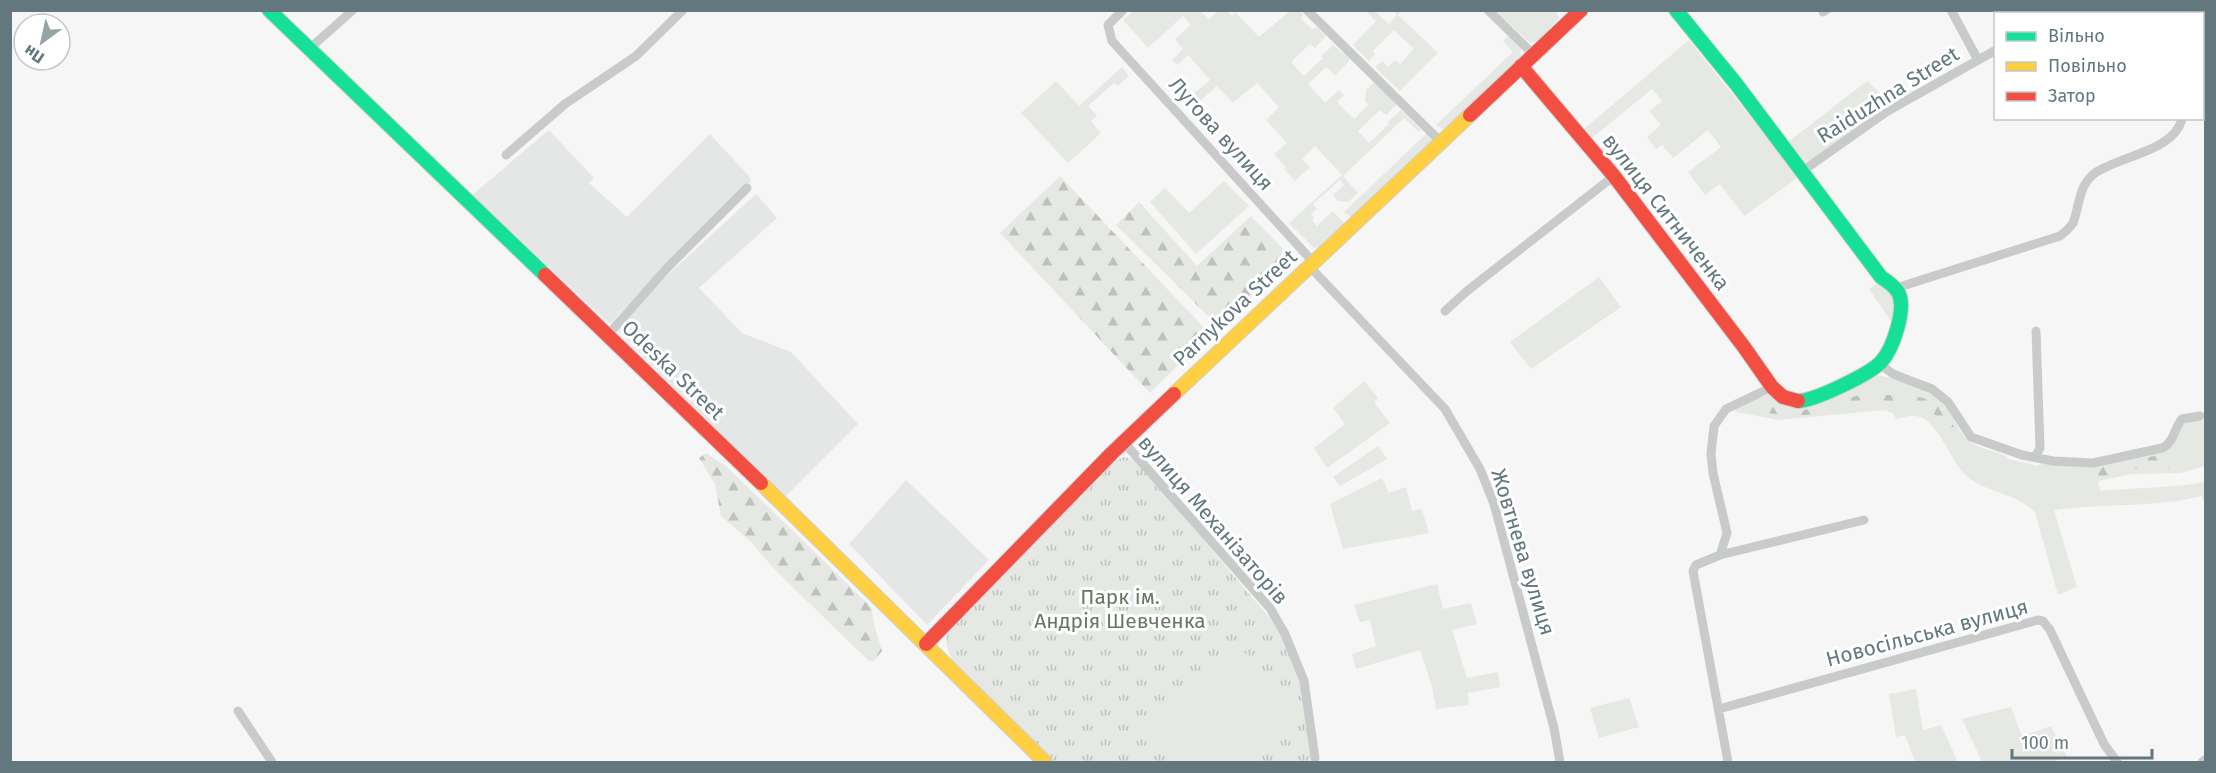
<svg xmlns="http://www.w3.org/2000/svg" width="2216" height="773" font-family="'Fira Sans',sans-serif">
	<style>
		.built { fill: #e5e7e6 }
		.green { fill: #e6e8e3 }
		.forest { fill: url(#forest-firs) }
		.park { fill: url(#park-tufts) }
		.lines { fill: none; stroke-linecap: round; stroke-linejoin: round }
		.fast-casing { stroke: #d1d2d2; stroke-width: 16 }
		.slow-casing { stroke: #d1d2d2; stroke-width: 16 }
		.jam-casing { stroke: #d1d2d2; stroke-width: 16 }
		.street { stroke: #c9cbcb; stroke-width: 9 }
		.fast { stroke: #16e098; stroke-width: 14 }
		.slow { stroke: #ffcf43; stroke-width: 14 }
		.jam { stroke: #f24e42; stroke-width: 14 }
		.labels { text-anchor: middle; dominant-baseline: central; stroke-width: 6; stroke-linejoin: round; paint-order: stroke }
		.street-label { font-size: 21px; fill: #63787e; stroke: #fff }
		.park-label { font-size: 21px; fill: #697762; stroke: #fff }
	</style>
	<defs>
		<pattern id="forest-firs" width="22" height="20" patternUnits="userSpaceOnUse" patternTransform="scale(1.5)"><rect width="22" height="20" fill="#e6e8e3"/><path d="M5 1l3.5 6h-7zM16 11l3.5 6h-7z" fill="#bec1bd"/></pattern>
		<pattern id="park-tufts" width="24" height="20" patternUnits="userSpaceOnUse" patternTransform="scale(1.5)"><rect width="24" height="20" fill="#e6e8e3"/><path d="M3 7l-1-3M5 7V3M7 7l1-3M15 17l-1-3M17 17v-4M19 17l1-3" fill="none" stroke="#bec1bd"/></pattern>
	</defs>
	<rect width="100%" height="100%" fill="#f6f6f6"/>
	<path class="built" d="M549,130l45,48 -5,5 38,34 83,-83 39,42 2,5 -88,86 -53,57 -138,-129z
		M756,194l21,24 -78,70 43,45 49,19 67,72 -74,74 -166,-167 43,-50z
		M906,480l83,80 -62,65 -78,-81z"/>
	<path class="green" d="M1134,11h66l9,8 9,-8h10l4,5 4,-4 -2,-1h4l-2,2 23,24 31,-26h9l4,3 -2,5 11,10 5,-2 9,9 -11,12 -5,-4 -19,18 13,14 19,-18 -2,-2 12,-11 16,13v3l-14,14 -9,-8 -18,17 17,19 14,-13 5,5 -7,7 17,17 14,-14 -3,-4 1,-11 7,-7h3l20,20v2l-10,10 -6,-5 -22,21 11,12 20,-19 -1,-2 13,-12 20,20 -2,2 -15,-14 -61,58 15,17 -10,9 -10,-1 -5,-6 11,-10 -4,-5 -27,24 4,5 -6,5 3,4 -2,2 5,6 16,-15 11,12 -22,23 -8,2 -25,-25 53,-48 -27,-29 -13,13 8,8 -15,14 -11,-12 2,-2 -12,-13 13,-11 -21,-23 13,-13 -22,-24 -24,20 -16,-17 -18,16 -7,-7 18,-15 -22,-25 -11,10 -5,-5 11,-11 -8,-10 16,-14 -8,-9 -35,32 -25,-28z
		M1366,11h9l14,13 8,-9 -4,-4h9l-4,4 40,38 -38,38 -25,-24 7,-6 6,6 7,-7 5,4 14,-15 -20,-19 -21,21 2,3 -6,7 -16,-16 23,-24z
		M1495,11h60l4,7 -21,23 -8,2z
		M1508,36l13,13 -1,10 -75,71 -9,-5 77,-73 -10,-11z
		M1689,40l107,134v5l-52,37 -24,-32 -15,11 -17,-23 33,-25 -13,-17 -35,28 -11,-13 -6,4 -9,-12 14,-12 -12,-14 13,-10 -10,-12 -60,49 -8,-9z
		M1122,67l7,9 -11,10 -4,-3 -26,23 9,10 -6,5 10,12 -33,30 -47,-50 35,-32 23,25z
		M1867,81l24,22 -80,56 -4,2 -4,-2 -15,-17z
		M1426,134l7,7 -81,77 -8,-6z
		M1224,181l25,25 -53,48 -46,-52 15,-14 24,25z
		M1599,277l22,30 -90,62 -21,-27z
		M1876,284l11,4 7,12 -1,24 -24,-35z
		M1868,375c22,-1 62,14 76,30 10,11 13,26 24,35 9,8 27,11 38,16l2,3 29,7 4,-3 52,2 70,-15 21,-29 21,-1v46l-24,7 -49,1 -34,7 2,10c35,-4 71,-2 105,-9v21l-3,-7c-48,12 -99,7 -148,14l23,77 -19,8 -23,-83c-18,-18 -46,-19 -66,-34 -19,-14 -30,-60 -54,-62 -6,-1 -13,2 -19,3l-3,-6 -9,-3 -106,10 -41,-8 -4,-3 36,-15 25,10z
		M1364,381l14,17 -4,4 16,21 -63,45 -13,-20 31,-24 -12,-16z
		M1378,446l9,13 -47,27 -7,-9z
		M1382,478l7,15 17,-6 6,24 10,-2 7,24 -86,16 -13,-45z
		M1437,584l6,25 28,-6 6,21 -25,6 15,48 31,-6 2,15 -32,6 1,12 -33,4 -4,-23 -12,-36 -64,19 -4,-15 24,-8 -6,-26 -10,2 -6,-17z
		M1240,647l56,63 -58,52h-57l-31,-34z
		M1916,689l7,41 18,-5 17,37h-43l-10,-27 -9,2 -7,-43z
		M1629,698l10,29 -40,11 -9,-30z
		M2011,707l11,29 29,-10 16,31 -15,5h-70l-20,-43z"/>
	<path class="forest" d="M1060,176l150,158 -60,59 -150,-160z
		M1139,202l58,64 54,-50 39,40 -71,71 -103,-102z
		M1861,394c35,4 76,-9 93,33l-5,1c-15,-18 -24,-19 -46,-22 -6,-1 -12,-3 -19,-2 -16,2 -31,6 -47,3v-4z
		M1769,400l26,10 28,-1v2c-11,7 -63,5 -72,-4l3,-3z
		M706,453l20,13 146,142c0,15 6,28 10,43l-8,10h-5l-93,-90 -26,-30 -29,-25 -6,-32 -16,-26z
		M2160,455l9,7v6l-8,1 -14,-2 -17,2 -29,8 -6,-2 -1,-4 6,-5z"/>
	<path class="park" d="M1124,457l8,2 7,5 135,159 20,37 7,28 10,74h-73l58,-52 -56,-63 -90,81 31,34h-127l-100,-98c-9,-18 -10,-26 -1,-45l163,-159z"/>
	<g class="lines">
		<defs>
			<path id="fast" d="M269,10l276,265
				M1676,10l61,75 144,192c6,4 13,9 17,15 9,16 -5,57 -17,70 -11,12 -67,39 -83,39"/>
			<path id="slow" d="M1174,394l296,-279
				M761,483l284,279"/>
			<path id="jam" d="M1521,66l93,110 130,171 28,40 11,10 15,4
				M1470,115l111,-105
				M545,275l216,208
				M926,644l186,-191 62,-59"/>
		</defs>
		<use href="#fast" class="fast-casing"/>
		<use href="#slow" class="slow-casing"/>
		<use href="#jam" class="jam-casing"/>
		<path class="street" d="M1123,10l-15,15 4,16 202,222
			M1307,10l135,133
			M1488,10l46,45
			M1951,10l27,50
			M2198,10l1,4
			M1823,12l3,-2
			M2058,14l5,-4
			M2202,34l4,-1
			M309,49l44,-39
			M506,155l59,-51 71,-48 47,-46
			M1801,172l85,-60 110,-62
			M1310,267l135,142 35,60 14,35 60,224 6,34
			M1896,288l164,-52c5,-4 10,-8 13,-13 7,-18 5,-37 22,-50 24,-17 81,-22 87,-55
			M1445,311l22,-20 147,-115
			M607,336l60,-68 80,-80
			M1880,364l13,10 39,15 16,13 23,35 51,18 31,6 40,2 69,-15c12,-5 12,-20 20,-29l18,-3
			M1121,443l8,5 141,160 15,26 19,47 11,77
			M2035,457l5,-9 -4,-117
			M1720,555l7,-22 -14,-60 -2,-19 3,-28 12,-17 46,-22
			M1719,709l319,-89 5,1 7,9 54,114 13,18
			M238,711l34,51
			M1728,762l-35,-191 3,-6 24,-10 144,-35
			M2202,762l4,-3"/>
		<use href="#fast" class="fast"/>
		<use href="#slow" class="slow"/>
		<use href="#jam" class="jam"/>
	</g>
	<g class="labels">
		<g class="street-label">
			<text transform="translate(1888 95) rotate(-32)">Raiduzhna Street</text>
			<text transform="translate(1221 134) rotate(48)">Лугова вулиця</text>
			<text transform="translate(1666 212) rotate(52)">вулиця Ситниченка</text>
			<text transform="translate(1235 308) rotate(-43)">Parnykova Street</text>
			<text transform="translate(673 370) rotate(44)">Odeska Street</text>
			<text transform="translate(1213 520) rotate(49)">вулиця Механізаторів</text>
			<text transform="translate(1523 552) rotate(73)">Жовтнева вулиця</text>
			<text transform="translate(1927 633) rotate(-15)">Новосільська вулиця</text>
		</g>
		<g class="park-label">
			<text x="1120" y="597">Парк ім.<tspan x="1120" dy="24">Андрія Шевченка</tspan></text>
		</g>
	</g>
	<rect width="2216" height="773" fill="none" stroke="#63787e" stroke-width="24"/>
	<rect x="1994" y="12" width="210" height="108" fill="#ffffff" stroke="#c1c9cb" stroke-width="1.5"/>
	<rect x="2006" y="32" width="30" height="9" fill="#16e098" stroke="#c1c9cb" stroke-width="1.5"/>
	<text x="2048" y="42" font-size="18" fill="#63787e">Вільно</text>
	<rect x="2006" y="62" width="30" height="9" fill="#ffcf43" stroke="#c1c9cb" stroke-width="1.5"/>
	<text x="2048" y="72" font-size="18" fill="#63787e">Повільно</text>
	<rect x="2006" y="92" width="30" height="9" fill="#f24e42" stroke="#c1c9cb" stroke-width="1.5"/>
	<text x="2048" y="102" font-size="18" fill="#63787e">Затор</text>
	<g transform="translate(42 42) rotate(213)"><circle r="28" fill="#ffffff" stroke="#c1c9cb" stroke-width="1.5"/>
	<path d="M0-4.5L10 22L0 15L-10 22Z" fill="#96a4a8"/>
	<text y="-9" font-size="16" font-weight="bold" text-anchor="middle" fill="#63787e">Пн</text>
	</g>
	<path d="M2012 749v9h140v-9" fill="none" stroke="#63787e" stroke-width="3"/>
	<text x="2021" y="749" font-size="18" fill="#63787e" stroke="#ffffff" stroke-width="4.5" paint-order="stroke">100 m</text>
</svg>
